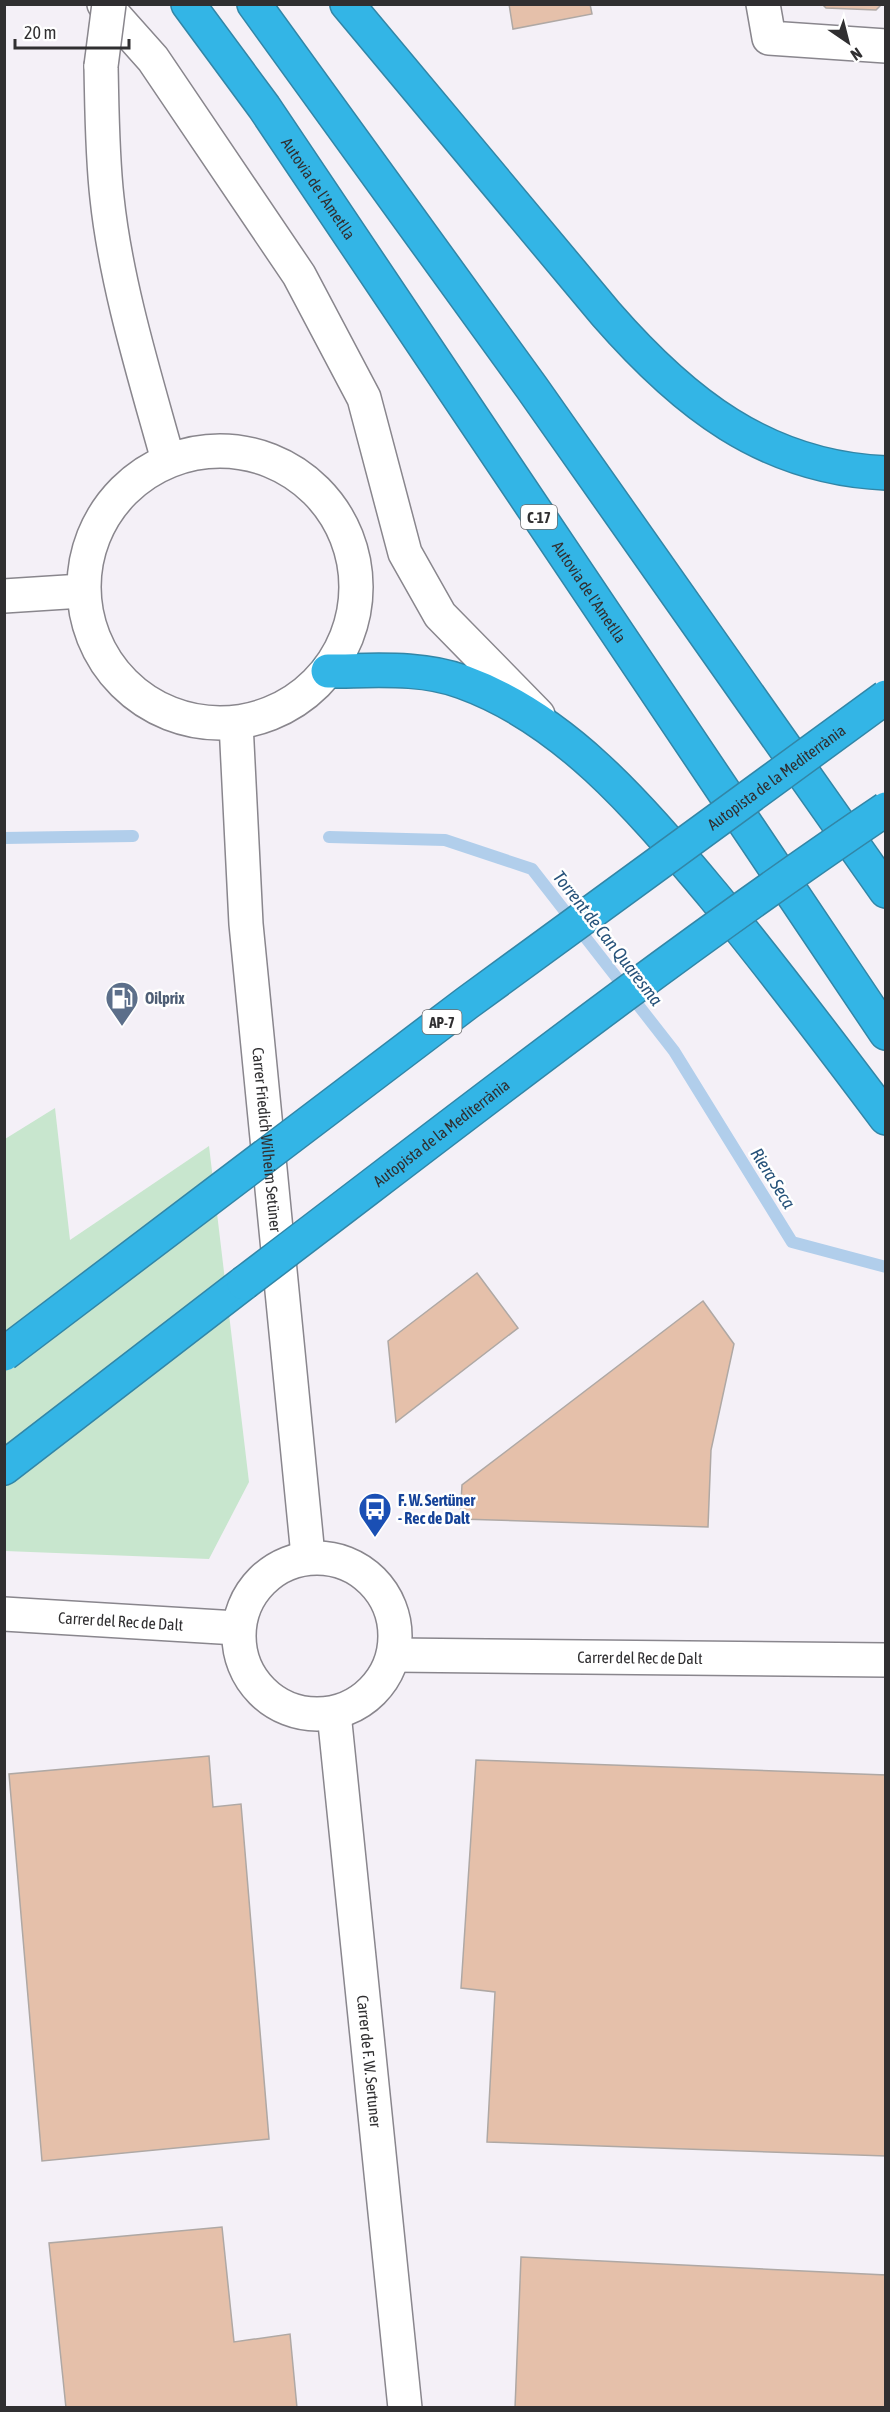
<svg xmlns="http://www.w3.org/2000/svg" width="890" height="2412" font-family="'Asap Condensed',sans-serif">
	<style>
		.green { fill: #c8e6ce }
		.lines { fill: none; stroke-linecap: round; stroke-linejoin: round }
		.stream { stroke: #b1ceeb; stroke-width: 12 }
		.building { fill: #e5c0aa; stroke: #afa8a4; stroke-width: 1.5 }
		.street-casing { stroke: #89868d; stroke-width: 36 }
		.secondary-casing { stroke: #89868d; stroke-width: 36 }
		.highway-casing { stroke: #3286a7; stroke-width: 36 }
		.street { stroke: #fff; stroke-width: 33 }
		.secondary { stroke: #fff; stroke-width: 33 }
		.highway { stroke: #33b5e6; stroke-width: 33 }
		.secondary-bridge-casing { stroke: #89868d; stroke-width: 36; stroke-linecap: butt }
		.highway-bridge-casing { stroke: #3286a7; stroke-width: 36; stroke-linecap: butt }
		.secondary-bridge { stroke: #fff; stroke-width: 33 }
		.highway-bridge { stroke: #33b5e6; stroke-width: 33 }
		.labels { text-anchor: middle; dominant-baseline: central; stroke-width: 5; stroke-linejoin: round; paint-order: stroke }
		.shield { fill: #fff; stroke: #6e6d6f; stroke-width: 1.5 }
		.shield-label { font-size: 15px; font-weight: bold; fill: #302f31 }
		.street-label { font-size: 16px; fill: #302f31; stroke: #fff }
		.service-label { font-size: 16px; font-weight: bold; fill: #4e5e75; stroke: #fff; text-anchor: start }
		.transit-label { font-size: 16px; font-weight: bold; fill: #164399; stroke: #fff; text-anchor: start }
		.water-label { font-size: 18px; font-style: italic; fill: #26527a; stroke: #fff }
	</style>
	<rect width="100%" height="100%" fill="#f4f0f7"/>
	<path class="green" d="M55,1108l15,132 139,-94 40,336 -40,77 -204,-8v-412z"/>
	<g class="lines">
		<path class="stream" d="M329,837l116,3 87,29 142,182 118,191 94,25
			M4,838l129,-2"/>
	</g>
	<path class="building" d="M509,4h81l2,10 -79,15z
		M822,4h60l-6,6 -50,-2z
		M477,1273l41,55 -122,94 -8,-81z
		M703,1301l31,43 -23,106 -3,77 -248,-8 2,-34z
		M209,1756l4,51 28,-3 28,335 -227,22 -33,-387z
		M476,1760l410,15v381l-399,-14 8,-150 -34,-4z
		M222,2227l12,115 56,-8 7,74h-231l-17,-165z
		M521,2257l365,18v133h-371z"/>
	<g class="lines">
		<defs>
			<g id="street">
				<path d="M104,4l49,55 146,216 65,123 41,155 35,62 98,100"/>
				<path d="M763,4l6,34 117,8"/>
				<path d="M4,596l78,-5"/>
				<path id="s1" d="M236,723l10,201 62,632"/>
				<circle cx="317" cy="1636" r="78"/>
				<path id="s2" d="M4,1614l233,14"/>
				<path id="s3" d="M394,1655l492,5"/>
				<path id="s4" d="M334,1713l71,695"/>
			</g>
			<path id="secondary" d="M101,66c1,44 1,88 6,132 9,86 38,179 61,262
				M84 587a136 136 0 1 1 272 0a136 136 0 1 1-272 0Z"/>
			<g id="highway">
				<path id="s5" d="M188,4l76,103 622,926"/>
				<path d="M254,4l278,384 354,503"/>
				<path d="M347,4l259,310c76,87 158,154 280,159"/>
				<path d="M328,671c44,0 93,-5 135,11 105,38 180,130 250,213 60,73 116,147 173,223"/>
				<path d="M4,1468l240,-185"/>
			</g>
		</defs>
		<use href="#street" class="street-casing"/>
		<use href="#secondary" class="secondary-casing"/>
		<use href="#highway" class="highway-casing"/>
		<use href="#street" class="street"/>
		<use href="#secondary" class="secondary"/>
		<use href="#highway" class="highway"/>
		<defs>
			<path id="secondary-bridge" d="M101,66l8,-62"/>
			<g id="highway-bridge">
				<path id="s6" d="M244,1283c211,-160 422,-326 642,-474"/>
				<path id="s7" d="M4,1354l463,-351 419,-306"/>
			</g>
		</defs>
		<use href="#secondary-bridge" class="secondary-bridge-casing"/>
		<use href="#highway-bridge" class="highway-bridge-casing"/>
		<use href="#secondary-bridge" class="secondary-bridge"/>
		<use href="#highway-bridge" class="highway-bridge"/>
	</g>
	<defs>
		<symbol id="fuel-pin" viewBox="-11 -11 22 30"><path d="M0 17L-7.5 6A9.5 9.5 0 1 1 7.5 6Z" fill="#5c6f8a" stroke="#fff"/><path d="M-5.5-6h7V0h2V4h1.3V-2.5L3-4.5l.8-.8L6-3V5H2.5V1h-1V6h-7ZM-4.2-4.7v3.2H.2V-4.7Z" fill="#fff"/></symbol>
		<symbol id="bus-pin" viewBox="-11 -11 22 30"><path d="M0 17L-7.5 6A9.5 9.5 0 1 1 7.5 6Z" fill="#1a4fb4" stroke="#fff"/><path d="M-5-6H5V4H4V6H2V4H-2V6H-4V4H-5ZM-3.5-4V0h7V-4ZM-3.5 1.2v1.5H-2V1.2ZM2 1.2v1.5H3.5V1.2Z" fill="#fff"/></symbol>
	</defs>
	<g fill-rule="evenodd">
		<use href="#fuel-pin" x="103" y="979" width="38" height="52"/>
		<use href="#bus-pin" x="356" y="1490" width="38" height="52"/>
	</g>
	<g class="labels">
		<g class="shield">
			<rect x="521" y="505" width="36" height="24" rx="4.5"/>
			<rect x="422.5" y="1010" width="39" height="24" rx="4.5"/>
		</g>
		<g class="shield-label">
			<text x="539" y="517">C-17</text>
			<text x="442" y="1022">AP-7</text>
		</g>
		<g class="street-label">
			<text stroke="none"><textPath href="#s5" startOffset="226">Autovia de l'Ametlla</textPath></text>
			<text stroke="none"><textPath href="#s5" startOffset="712">Autovia de l'Ametlla</textPath></text>
			<text stroke="none"><textPath href="#s7" startOffset="964">Autopista de la Mediterrània</textPath></text>
			<text stroke="none"><textPath href="#s6" startOffset="248">Autopista de la Mediterrània</textPath></text>
			<text stroke="none"><textPath href="#s1" startOffset="418">Carrer Friedich Wilheim Setüner</textPath></text>
			<text stroke="none"><textPath href="#s2" startOffset="117">Carrer del Rec de Dalt</textPath></text>
			<text stroke="none"><textPath href="#s3" startOffset="246">Carrer del Rec de Dalt</textPath></text>
			<text stroke="none"><textPath href="#s4" startOffset="350">Carrer de F. W. Sertuner</textPath></text>
		</g>
		<g class="service-label">
			<text x="145" y="998">Oilprix</text>
		</g>
		<g class="transit-label">
			<text x="398" y="1500">F. W. Sertüner<tspan x="398" dy="18">- Rec de Dalt</tspan></text>
		</g>
		<g class="water-label">
			<text transform="translate(608 938) rotate(52)">Torrent de Can Quaresma</text>
			<text transform="translate(773 1178) rotate(58)">Riera Seca</text>
		</g>
	</g>
	<rect width="890" height="2412" fill="none" stroke="#302f31" stroke-width="12"/>
	<g transform="translate(848 42) rotate(145)" stroke="#ffffff" stroke-width="4.5" paint-order="stroke">
	<path d="M0-4.5L10 22L0 15L-10 22Z" fill="#302f31"/>
	<text y="-9" font-size="16" font-weight="bold" text-anchor="middle" fill="#302f31">N</text>
	</g>
	<path d="M15 39v9h114v-9" fill="none" stroke="#302f31" stroke-width="3"/>
	<text x="24" y="39" font-size="18" fill="#302f31" stroke="#ffffff" stroke-width="4.5" paint-order="stroke">20 m</text>
</svg>
